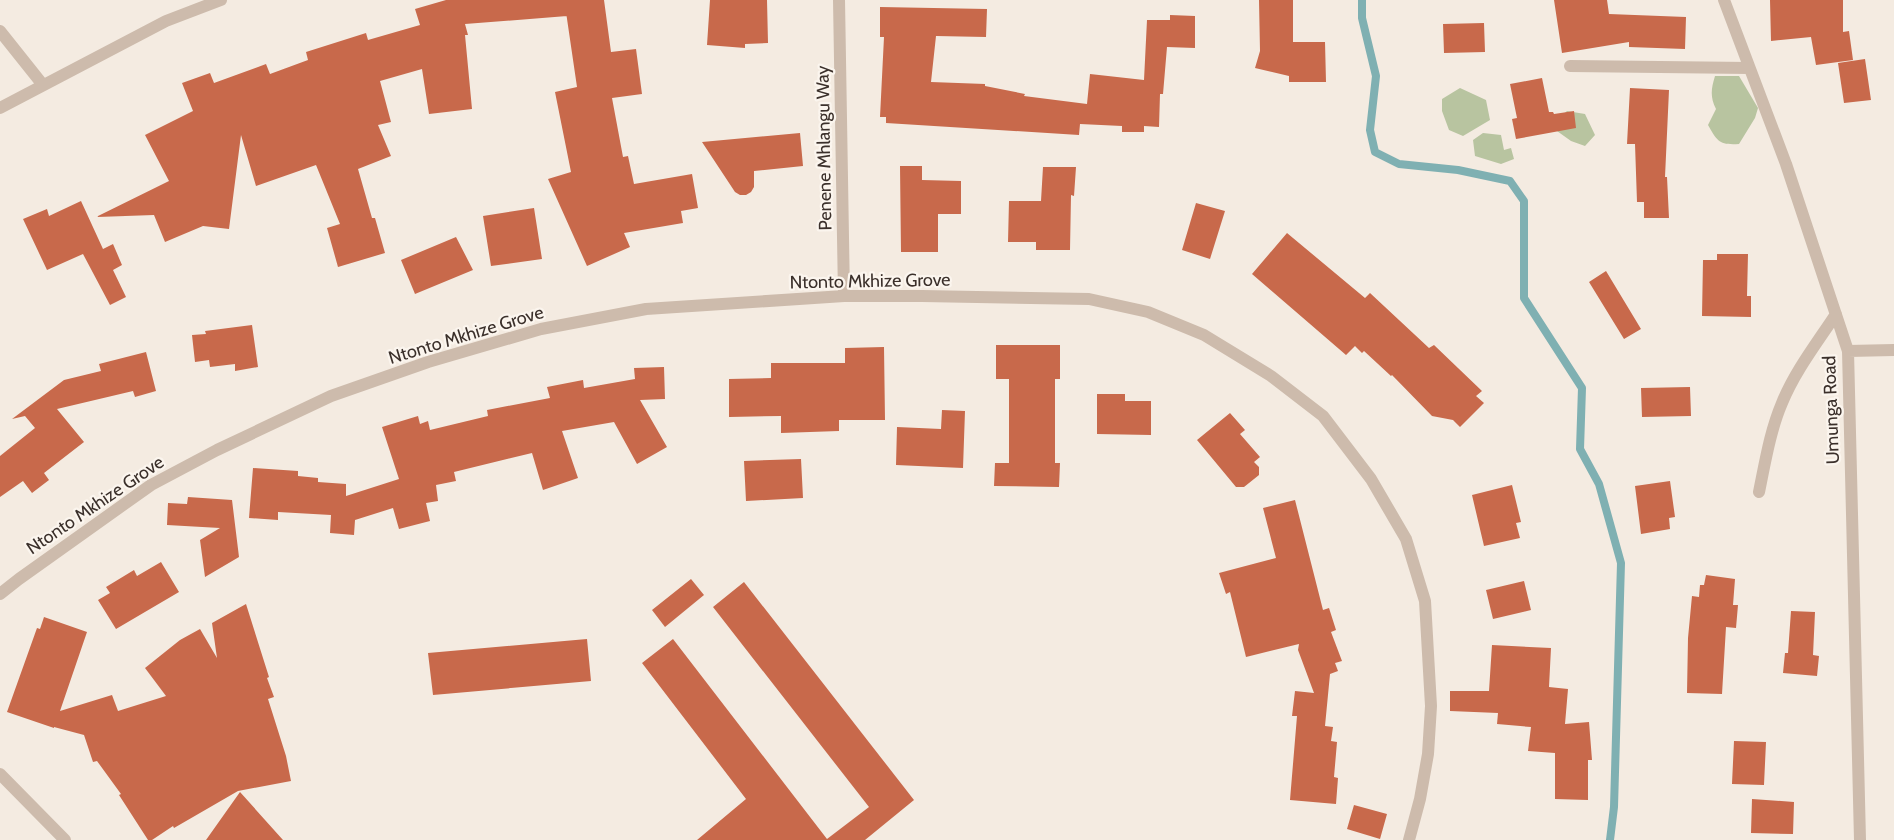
<svg xmlns="http://www.w3.org/2000/svg" width="1894" height="840" font-family="Cabin,sans-serif">
	<style>
		.green { fill: #b8c4a0 }
		.lines { fill: none; stroke-linecap: round; stroke-linejoin: round }
		.stream { stroke: #7fb0b2; stroke-width: 8 }
		.building { fill: #c8694b }
		.minor { stroke: #cdbbac; stroke-width: 12 }
		.labels { text-anchor: middle; dominant-baseline: central; stroke-width: 4.5; stroke-linejoin: round; paint-order: stroke }
		.street-label { font-size: 18px; fill: #3b302b; stroke: #fbf5ee }
	</style>
	<rect width="100%" height="100%" fill="#f4ebe1"/>
	<path class="green" d="M1715,76h24l19,32 -3,10 -16,26c-20,1 -21,-2 -31,-19l8,-16c-6,-12 -5,-20 -1,-33z
		M1460,88l26,12 4,20 -27,16 -14,-6 -7,-19v-12z
		M1567,111l18,3 10,21 -10,11 -14,-5 -14,-10 -2,-9z
		M1483,133l18,2 3,15 7,-2 3,11 -13,5 -26,-8 -2,-16z"/>
	<g class="lines">
		<path class="stream" d="M1362,0v18l14,58 -6,54 5,22 24,12 59,6 52,11 14,20v97l58,90 -2,61 19,35 22,79 -7,244 -4,33"/>
	</g>
	<path class="building" d="M446,0h158l7,52 25,-3 6,45 -30,4 11,59 5,-1 6,28 58,-10 6,34 -17,3 2,12 -59,10 6,14 -43,19 -39,-87 23,-7 -16,-80 22,-5 -11,-75 1,4 -102,8 3,11h-3l7,74 -43,5 -7,-45 -42,12 11,41 -13,3 13,31 -33,13 14,49h3l10,35 -47,14 -11,-39 13,-4 -24,-59 -60,21 -15,-51 -12,94 -26,-3 -38,16 -11,-27 -58,2 73,-36 -24,-46 48,-24 -11,-28 28,-10 4,10 52,-19 4,10 38,-14 -2,-8 60,-19 2,7 52,-15 -5,-16z
		M710,0h57l1,43 -23,1v4l-38,-3z
		M1259,0h34v42h32l1,40h-37v-6l-34,-8 5,-17z
		M1554,0h53l2,14 77,3 -1,32 -56,-2v-5l-67,11z
		M1770,0h73v32l6,-1 4,29 -37,5 -5,-28 -40,4z
		M880,7l107,2 -1,28 -50,-1 -5,46 54,2v2l40,8 -1,2 63,8 3,-30 54,6 3,-60h23v-5l25,1v32l-28,-1 -4,47h-3l-1,33 -15,-1v6h-22v-6l-42,-2 -1,11 -193,-12v-6h-6l4,-80h-4z
		M1484,23l1,29 -41,1 -1,-29z
		M1865,59l6,41 -27,3 -6,-40z
		M1542,78l7,34h4l1,2 20,-3 2,17 -60,11 -4,-20 5,-1 -7,-34z
		M1630,88l39,2 -4,87h2l2,41h-25v-16h-7l-2,-58h-8z
		M800,133l3,33 -49,5v16l-3,5 -5,3h-6l-5,-3 -33,-50z
		M900,166h22v14l39,1v33h-23v38h-37z
		M1043,167h33l-2,29 -3,-1 -1,55h-34v-8h-28l1,-41h32z
		M81,201l22,48 10,-5 9,21 -9,5 13,27 -16,8 -27,-51 -36,16 -24,-51 24,-10 2,7z
		M1196,203l29,8 -15,48 -28,-9z
		M534,208l8,51 -51,7 -8,-50z
		M1287,233l78,65 5,-5 59,55 5,-3 48,46 -6,5 8,7 -24,24 -7,-7 -21,-4 -40,-41 -1,1 -27,-25 -2,2 -7,-7 -9,9 -94,-81z
		M456,237l17,33 -58,24 -14,-34z
		M1717,254h31l-1,42h4v21l-49,-1 1,-56h14z
		M1606,271l35,58 -17,10 -35,-57z
		M252,325l6,42 -23,4v-7l-25,3 -1,-7 -14,2 -3,-27 14,-1 -1,-3z
		M996,345h64v34h-5v84h5l-1,24 -65,-1 1,-23h14v-84h-13z
		M884,347l1,73h-46v11l-58,2v-17l-52,1v-38l42,-1v-15h74v-15z
		M146,352l10,39 -21,6 -2,-6 -76,18 27,33 -40,31 5,7 -17,13 -9,-12 -23,16v-41l35,-28 -10,-12 -13,3 52,-39 37,-9 -2,-7z
		M664,367l1,32 -25,1 27,47 -30,17 -23,-42 -52,9 16,47 -35,12 -11,-37 -78,19 2,9 -20,4 2,16 -12,2 4,18 -31,8 -6,-21 -38,12 -1,15 -24,-2 1,-18 -53,-3v8l-29,-2 4,-50 45,3v5l20,2v4l28,2v12l53,-17 -17,-52 36,-11 2,8 8,-3 2,9 58,-14 -1,-6 63,-12 -3,-11 36,-7 1,8 51,-9 -1,-11z
		M1690,387l1,29 -49,1 -1,-29z
		M1097,394h28v7h26v34l-54,-1z
		M942,410l23,1 -2,57 -67,-3 1,-38 44,2z
		M1230,413l15,17 -5,4 20,23 -6,5 5,5v8l-15,12h-8l-39,-47z
		M801,459l2,39 -57,3 -2,-40z
		M1670,481l5,36 -6,1 1,11 -29,5 -6,-48z
		M1512,485l9,37 -5,1 4,15 -36,8 -12,-51z
		M188,497l44,3 7,57 -34,20 -5,-37 20,-12 -53,-3 1,-22 19,1z
		M1295,500l28,110 6,-2 7,22 -5,2 11,29 -7,2 3,8 -8,3 -5,52 8,1 -2,14 6,1 -3,35 4,1 -2,26 -46,-4 7,-84h-5l3,-25 19,2 -16,-43 1,-6 -53,13 -16,-65 -4,2 -7,-21 57,-15 -13,-50z
		M161,562l18,30 -63,37 -18,-29 12,-7 -4,-6 28,-17 3,6z
		M1706,575l29,4 -2,26h5l-2,23 -10,-1 -4,67 -35,-1 1,-55 4,-42 7,1 1,-12h4z
		M691,579l13,16 -39,32 -13,-17z
		M1524,581l7,29 -38,9 -7,-29z
		M744,582l170,218 -49,40h-168l49,-41 -104,-136 31,-24 154,200 42,-32 -156,-200z
		M246,604l23,73 -2,1 7,19 -6,2 18,57 5,25 -53,10 -64,37 -1,-2 -21,14h-4l-29,-45 2,-1 -24,-33 -4,1 -9,-27 -30,-8v1l-47,-16 30,-84 3,1 4,-12 43,15 -27,79 52,-16 6,16 48,-15 -21,-28 35,-28 20,-11 17,29 -5,-35z
		M1791,611l24,1 -2,43 6,1 -2,20 -34,-3 2,-20h3z
		M587,639l4,42 -158,14 -5,-42z
		M1492,645l59,3 -2,39 19,2 -3,35 24,-2 3,38h-4v40l-33,-1v-46l-27,-2 3,-24 -34,-3 1,-11 -48,-2v-20h39z
		M1734,741l32,1 -2,43 -32,-1z
		M240,792l43,48h-77z
		M1752,799l42,3 -1,32 -42,-1z
		M1354,805l33,9 -7,25 -33,-10z"/>
	<g class="lines">
		<path class="minor" d="M839,0l5,296
			M1724,0l62,164 62,187 12,489
			M0,31l43,54
			M1570,66l179,2
			M0,108l166,-87 55,-21
			M1848,351l46,-1
			M1759,492c6,-29 11,-61 23,-89 13,-32 35,-60 54,-89
			M0,594l19,-15 132,-94 66,-35 114,-54 97,-34 113,-33 105,-20 198,-13h78l167,3 59,13 56,23 67,41 52,40 48,63 35,60 19,62 6,105 -3,48 -8,45 -11,41
			M0,774l65,66"/>
	</g>
	<g class="labels">
		<g class="street-label">
			<text transform="translate(824 148) rotate(-91)">Penene Mhlangu Way</text>
			<text transform="translate(870 281) rotate(-1)">Ntonto Mkhize Grove</text>
			<text transform="translate(466 335) rotate(-17)">Ntonto Mkhize Grove</text>
			<text transform="translate(1831 410) rotate(-92)">Umunga Road</text>
			<text transform="translate(95 505) rotate(-34)">Ntonto Mkhize Grove</text>
		</g>
	</g>
</svg>
